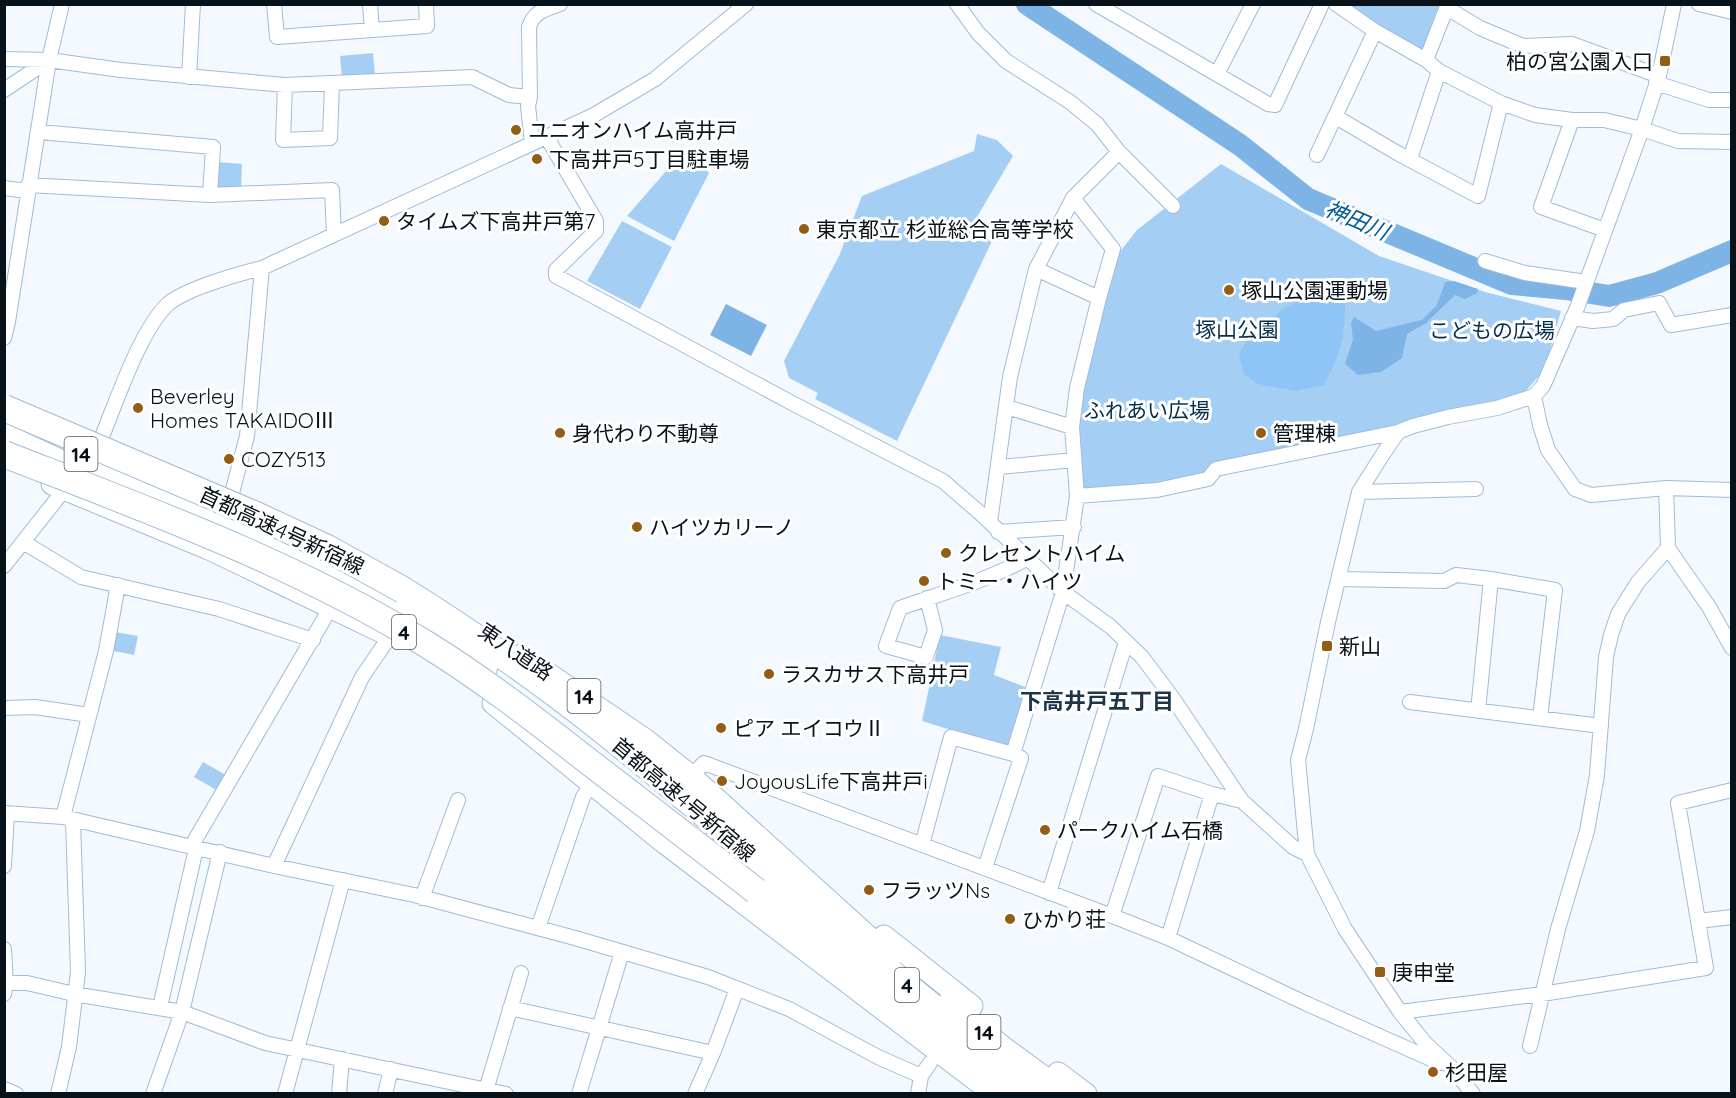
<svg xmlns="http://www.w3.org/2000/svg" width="1736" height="1098" font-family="Quicksand,'Noto Sans JP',sans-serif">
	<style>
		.green { fill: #a5cef5 }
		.forest { fill: #8ec4f6 }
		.water { fill: #7eb3e5 }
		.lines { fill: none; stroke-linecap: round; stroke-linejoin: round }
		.river { stroke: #7eb3e5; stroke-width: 22 }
		.street-casing { stroke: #a0bcd6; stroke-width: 16 }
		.primary-casing { stroke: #a0bcd6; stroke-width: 23 }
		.highway-casing { stroke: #a0bcd6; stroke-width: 28 }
		.street { stroke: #fff; stroke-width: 14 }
		.primary { stroke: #fff; stroke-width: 21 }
		.highway { stroke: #fff; stroke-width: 26 }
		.highway-bridge-casing { stroke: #a0bcd6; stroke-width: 28; stroke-linecap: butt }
		.highway-bridge { stroke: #fff; stroke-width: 26 }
		.poi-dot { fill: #945d15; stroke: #fff; stroke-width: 2 }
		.labels { text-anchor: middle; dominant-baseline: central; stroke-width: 6; stroke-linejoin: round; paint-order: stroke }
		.shield { fill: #fff; stroke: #52595f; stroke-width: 1.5 }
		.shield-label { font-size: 20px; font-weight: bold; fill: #08121b }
		.poi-label { font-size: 21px; fill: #08121b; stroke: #fff; text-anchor: start }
		.park-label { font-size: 21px; fill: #052f4f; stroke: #fff }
		.street-label { font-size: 21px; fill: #08121b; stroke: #fff }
		.water-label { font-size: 22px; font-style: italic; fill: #005a96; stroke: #fff }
		.neighbourhood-label { font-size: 22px; font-weight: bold; fill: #1d354a; stroke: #fff }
	</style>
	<rect width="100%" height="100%" fill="#f3f9ff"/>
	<path class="green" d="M1344,5h95l-18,48z
		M373,53l2,23 -33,3 -2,-23z
		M977,134l20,6 16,16 -42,71 21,14 -95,200 -82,-42 3,-6 -29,-15 -5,-17 55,-105 23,-60 112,-45z
		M688,159l17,9 4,5 -35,68 -47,-25 47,-54z
		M217,162l25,2 -1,28 -22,-1 -5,-6z
		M1221,164l158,92 106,36 76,19 -12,43 -10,22 -16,18 -17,6 -88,18 -143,41 -116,26 -79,8 -5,-67 40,-168 22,-28z
		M622,221l50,26 -32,62 -53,-28z
		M115,632l23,4 -4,19 -25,-5z
		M940,635l61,12 -7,28 34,13 -16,61 -90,-28z
		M203,762l23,13 -8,16 -24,-14z"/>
	<path class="forest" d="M1327,291l18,12c0,37 -4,49 -21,82l-28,6 -38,-7 -14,-10 -5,-20 7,-12 13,-8 22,-24 29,-16z"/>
	<path class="water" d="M1454,281l24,8 -1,4 -12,6 -10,-4 -29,28 -19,11 -5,24 -21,14 -23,3 -13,-11 8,-24 -2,-17 3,-6 22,14 46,-11 15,-15 8,-23z
		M726,304l41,21 -16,31 -41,-21z"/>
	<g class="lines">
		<path class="river" d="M1027,4l213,141 68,54 204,85 54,5 43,7 48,-13 75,-32"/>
		<defs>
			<path id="street" d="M274,4l3,33 150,-11 -1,-22
				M370,4l2,26
				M957,4l21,29 28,28 64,41 27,22 22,28 54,54
				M1096,4l172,100 7,1 47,-101
				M1336,4l39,27 51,29 13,11 62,32 34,12 37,5h32l38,9 36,12 54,1
				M1699,4l33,8
				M1447,8l33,20 43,18 49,-2 87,32
				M4,59l45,1 72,10 164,15 187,-8 37,18 21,2
				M1426,60l22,-56
				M1217,74l36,-70
				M189,77l4,-73
				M1656,83l53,17h23
				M285,85l-2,55 47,-2 2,-54
				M4,90l45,-30
				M1336,117l63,37 79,42 23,-93
				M1572,120l-31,87 64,23
				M39,132l174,15 -3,48
				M546,136l50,85v10l-40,39v6l234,126 153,79 37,32 83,79 48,35 31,30 30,40 70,104 51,46 14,7
				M532,142l-4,-36 2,-9 -1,-70c5,-16 16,-17 31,-23
				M1317,155l58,-124
				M1410,159l29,-88
				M28,185l182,10 122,-5 2,44
				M4,188l23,3
				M1485,261l40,12 61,9
				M1036,269l63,29
				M1572,318l21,3 20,-2 11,-9 35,-7 12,22 61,-10
				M4,338l4,-16 41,-262 13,-56
				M1534,396l6,29 8,25 27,39 16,6 75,-7 66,2
				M1007,407l65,20
				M101,439c15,-36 39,-109 67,-135 17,-15 70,-30 94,-36l332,-153 61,-36 91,-75
				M999,467l75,-7
				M1666,488l2,60 41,59 23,41
				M1359,492l117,-3
				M232,493l15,-57 15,-168
				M1077,496l80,-6 51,-11 8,-10 182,-37
				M990,522l20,-145 26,-108 37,-71 46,-46
				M998,532l76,-5
				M23,542l58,35 138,32 94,31
				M4,566l60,-76
				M1340,579l104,2 12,-6 35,4 64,11 -15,128
				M927,598l8,32 -9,27 -40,-11 14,-38c42,-15 86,-27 126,-49
				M1410,702l191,24
				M4,708l31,-1 54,8
				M1478,711l13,-132
				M1013,754l50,-162 14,-96 -5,-69 5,-39 22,-90 14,-49 -40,-51
				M691,776l13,-13 416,156 48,19 137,65 135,60
				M4,813l59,4 211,49 140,29 161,43 133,39 81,32 89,48 43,19
				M63,817l43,-166 12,-66
				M922,845l29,-108 62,17 8,4 -36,110
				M4,866l3,-53
				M274,866l88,-189 28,-41
				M1049,893l77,-251
				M422,898l36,-98
				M1112,916l46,-140 54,18 30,7
				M1698,921l34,-4
				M538,928l45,-131 9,-14
				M1168,938l44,-144
				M4,949l2,34 -2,11
				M6,983h21l47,11 108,18 83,31 241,51
				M160,1007l35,-154v-13l136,-233
				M510,1008l203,45
				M1400,1012l142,-18 164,-26 -28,-165 54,-13
				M1530,1046l28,-117 29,-98 10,-56 9,-118 5,-22 7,-21 20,-32 30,-34
				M4,1089l12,5
				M486,1090l35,-117
				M58,1094l11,-47 9,-75 -5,-152
				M153,1094l29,-82 38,-160
				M285,1094l58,-214
				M339,1094l3,-35
				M385,1094l6,-25
				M579,1094l43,-142
				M695,1094l18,-41 24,-64
				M918,1094l3,-18 9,-13
				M1473,1094l-19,-24 -28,-26 -26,-32 -55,-83 -38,-75 -9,-94 8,-31 22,-107 31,-130 24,-38 15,-22 15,-6 35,-9 49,-9 37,-12 9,-10 34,-78 65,-179 17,-53 15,-72"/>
			<path id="primary" d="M4,434l101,47
				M52,484l157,65 181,87
				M521,655l125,85 45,36 200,181
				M493,703l169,138 332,253
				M884,936l88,70
				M948,1003l59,47 60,44
				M1058,1073l28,21"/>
			<path id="highway" d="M91,473l83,32 172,79 89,49 49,35
				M403,590c67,42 131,86 193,135 152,120 292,254 448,369
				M740,876l198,158 78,60"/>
		</defs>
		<use href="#street" class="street-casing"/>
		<use href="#primary" class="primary-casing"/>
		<use href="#highway" class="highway-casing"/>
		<use href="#street" class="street"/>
		<use href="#primary" class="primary"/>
		<use href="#highway" class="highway"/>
		<defs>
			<path id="highway-bridge" d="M4,408l252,107 71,33 76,42
				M4,454c144,56 290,109 422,190 55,34 107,74 158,114 57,44 115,88 172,133"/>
		</defs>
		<use href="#highway-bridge" class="highway-bridge-casing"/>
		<use href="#highway-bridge" class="highway-bridge"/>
	</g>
	<g class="poi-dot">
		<rect x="1659" y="55" width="12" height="12" rx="3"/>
		<circle cx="516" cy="130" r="6"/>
		<circle cx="537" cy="159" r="6"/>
		<circle cx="384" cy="221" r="6"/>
		<circle cx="804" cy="229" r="6"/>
		<circle cx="1229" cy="290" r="6"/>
		<circle cx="138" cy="408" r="6"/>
		<circle cx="560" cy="433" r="6"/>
		<circle cx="1261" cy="433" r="6"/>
		<circle cx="229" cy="459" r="6"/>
		<circle cx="637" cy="527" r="6"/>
		<circle cx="946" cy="553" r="6"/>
		<circle cx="924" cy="581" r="6"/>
		<rect x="1321" y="640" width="12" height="12" rx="3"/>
		<circle cx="769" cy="674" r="6"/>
		<circle cx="721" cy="728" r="6"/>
		<circle cx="722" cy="781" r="6"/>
		<circle cx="1045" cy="830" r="6"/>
		<circle cx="869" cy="890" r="6"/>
		<circle cx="1010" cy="919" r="6"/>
		<rect x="1374" y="966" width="12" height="12" rx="3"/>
		<circle cx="1433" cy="1072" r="6"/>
	</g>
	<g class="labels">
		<g class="shield">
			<rect x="64.5" y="437" width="33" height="34" rx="4.5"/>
			<rect x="392" y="615" width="24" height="34" rx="4.5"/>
			<rect x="567.5" y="679" width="33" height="34" rx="4.5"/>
			<rect x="895" y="968" width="24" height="34" rx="4.5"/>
			<rect x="967.5" y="1015" width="33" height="34" rx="4.5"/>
		</g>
		<g class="shield-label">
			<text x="81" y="454">14</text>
			<text x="404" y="632">4</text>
			<text x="584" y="696">14</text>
			<text x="907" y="985">4</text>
			<text x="984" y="1032">14</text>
		</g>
		<g class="poi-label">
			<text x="1653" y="61" text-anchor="end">柏の宮公園入口</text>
			<text x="528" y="130">ユニオンハイム高井戸</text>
			<text x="549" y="159">下高井戸5丁目駐車場</text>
			<text x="396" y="221">タイムズ下高井戸第7</text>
			<text x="816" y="229">東京都立 杉並総合高等学校</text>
			<text x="1241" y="290">塚山公園運動場</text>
			<text x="150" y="396">Beverley<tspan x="150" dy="24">Homes TAKAIDOⅢ</tspan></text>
			<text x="572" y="433">身代わり不動尊</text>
			<text x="1273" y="433">管理棟</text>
			<text x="241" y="459">COZY513</text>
			<text x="649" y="527">ハイツカリーノ</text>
			<text x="958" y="553">クレセントハイム</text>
			<text x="936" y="581">トミー・ハイツ</text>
			<text x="1339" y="646">新山</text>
			<text x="781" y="674">ラスカサス下高井戸</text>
			<text x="733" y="728">ピア エイコウⅡ</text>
			<text x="734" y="781">JoyousLife下高井戸i</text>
			<text x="1057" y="830">パークハイム石橋</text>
			<text x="881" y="890">フラッツNs</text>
			<text x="1022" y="919">ひかり荘</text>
			<text x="1392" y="972">庚申堂</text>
			<text x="1445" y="1072">杉田屋</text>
		</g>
		<g class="park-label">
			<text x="1237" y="329">塚山公園</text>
			<text x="1492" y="330">こどもの広場</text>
			<text x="1147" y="410">ふれあい広場</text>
		</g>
		<g class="street-label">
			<text transform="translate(282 530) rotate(25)">首都高速4号新宿線</text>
			<text transform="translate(516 651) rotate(34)">東八道路</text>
			<text transform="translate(684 799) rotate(40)">首都高速4号新宿線</text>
		</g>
		<g class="water-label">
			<text transform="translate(1357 220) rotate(23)">神田川</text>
		</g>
		<g class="neighbourhood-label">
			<text x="1097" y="701">下高井戸五丁目</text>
		</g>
	</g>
	<rect width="1736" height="1098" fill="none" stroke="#08121b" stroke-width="12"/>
</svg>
